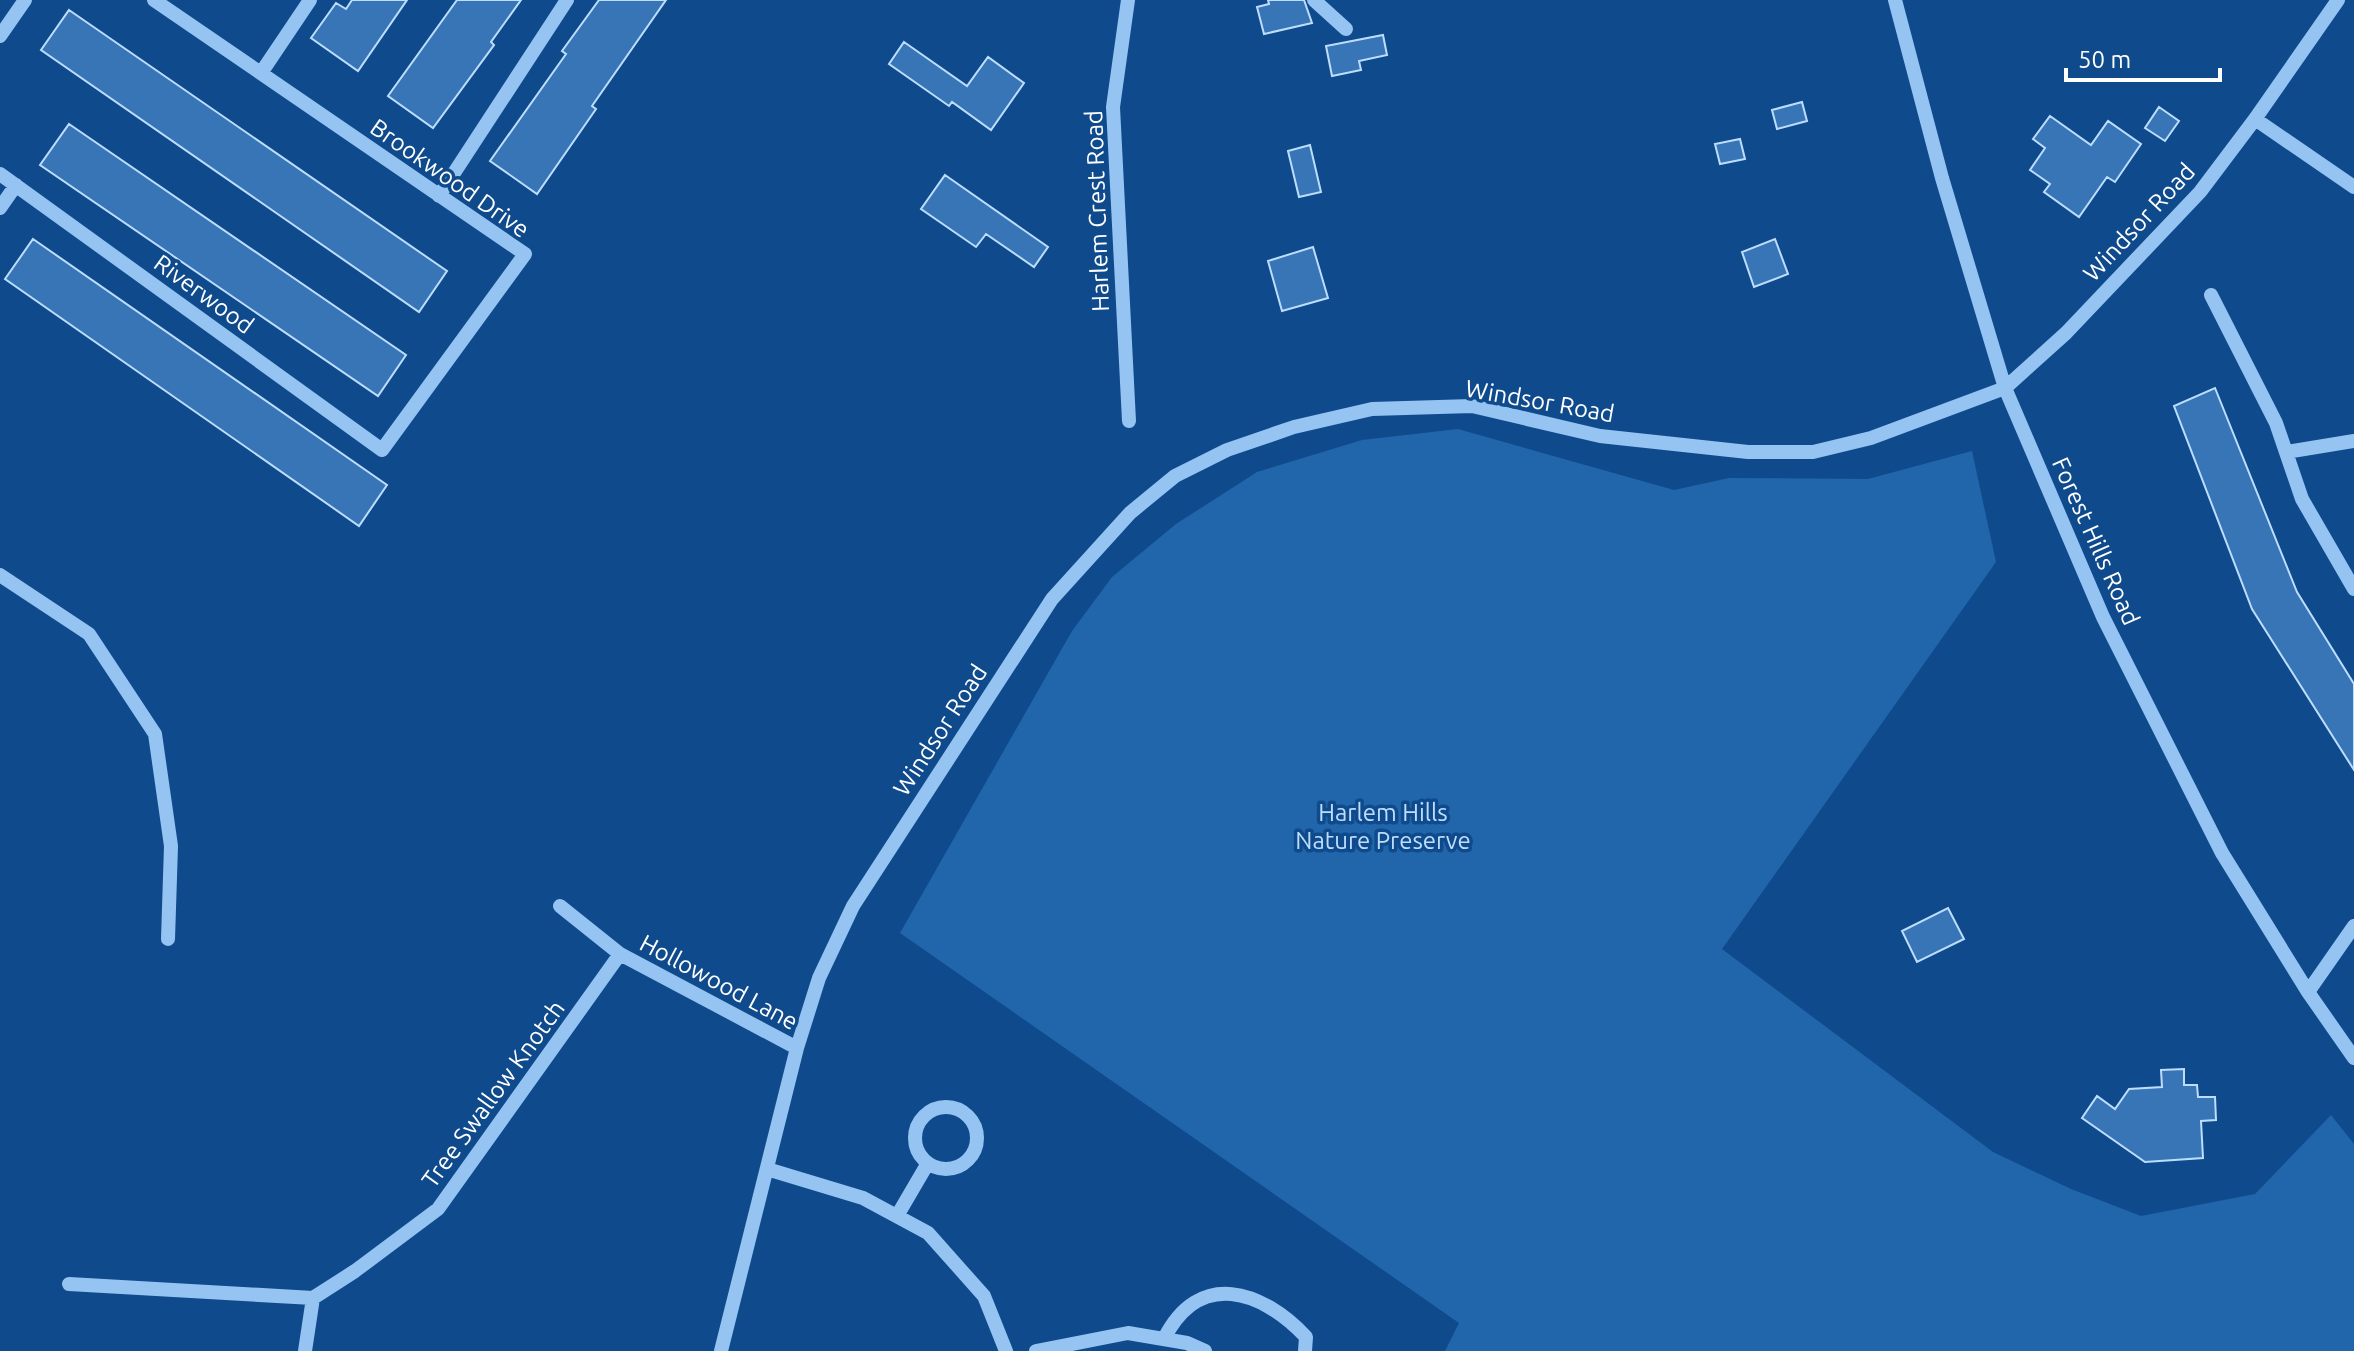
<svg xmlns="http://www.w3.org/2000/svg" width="2354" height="1351" font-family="Ubuntu,sans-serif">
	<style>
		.green { fill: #2165ab }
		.building { fill: #3775b6; stroke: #bdddfd; stroke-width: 2 }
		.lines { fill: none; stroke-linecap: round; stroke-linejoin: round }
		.minor { stroke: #96c4f2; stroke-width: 14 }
		.labels { text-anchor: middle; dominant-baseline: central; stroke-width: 7; stroke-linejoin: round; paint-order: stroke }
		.street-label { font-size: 24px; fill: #fff; stroke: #0f4b8c }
		.park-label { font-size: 24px; fill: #bdddfd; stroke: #0f4b8c }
	</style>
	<rect width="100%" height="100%" fill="#0f4b8c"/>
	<path class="green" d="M1458,429l216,61 55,-12 139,1 104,-28 24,111 -274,387 271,203 78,37 70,27 114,-22 76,-79 23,29v207h-909l14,-28 -559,-390 172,-302 40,-54 64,-53 81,-52 105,-32z"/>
	<path class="building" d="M352,0h55l-49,71 -47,-33 25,-35 10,6z
		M457,0h64l-30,42 3,3 -61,83 -45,-32z
		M599,0h67l-74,106 4,3 -59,85 -47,-33 76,-107 -4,-3z
		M1268,0h36l8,23 -48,11 -7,-27 12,-3z
		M69,10l378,261 -28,41 -378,-262z
		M1383,35l4,20 -28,6 2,9 -29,6 -6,-30z
		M904,42l63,44 21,-29 36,26 -33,47 -39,-28 -3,4 -60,-42z
		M1802,102l5,19 -30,8 -5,-19z
		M2159,107l20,14 -14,20 -20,-13z
		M2050,116l41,29 17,-24 33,23 -26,38 -8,-5 -28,40 -35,-25 6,-8 -20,-14 15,-22 -12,-9z
		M69,124l337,231 -28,41 -338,-231z
		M1740,139l5,20 -25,5 -5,-20z
		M1310,145l11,47 -22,5 -11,-46z
		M945,175l103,72 -14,20 -48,-33 -10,13 -55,-38z
		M33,239l354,246 -28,41 -354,-247z
		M1775,239l13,35 -34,13 -12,-35z
		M1313,247l15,51 -46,13 -14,-50z
		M2215,388l82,204 57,92v86l-102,-161 -78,-203z
		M1948,908l16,31 -47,23 -15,-31z
		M2184,1069v16h13l1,12h17l1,23 -15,1 2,37 -58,4 -63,-44 15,-22 18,13 14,-20 33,-2 -1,-17z"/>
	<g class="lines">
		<path class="minor" d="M1128,0l-15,107 16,314
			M1314,0l32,29
			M1895,0l47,178 63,210 98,229 119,236 86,139 46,66
			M0,36l25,-36
			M261,73l49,-73
			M2255,119l99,68
			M0,174l382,276 143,-196 -371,-254
			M439,196l128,-196
			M0,208l16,-23
			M2211,295l65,128 26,76 52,90
			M2286,452l68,-11
			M0,575l89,59 66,100 16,112 -3,93
			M560,906l60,48 177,94
			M2308,992l46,-66
			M915 1138a31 31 0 1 1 62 0a31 31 0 1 1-62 0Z
			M767,1169l96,29 65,35 56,63 22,55
			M897,1216l31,-53
			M69,1284l244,14 42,-27 83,-62 182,-255
			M1164,1339c35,-70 98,-49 142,-2l-1,14
			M305,1351l8,-53
			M721,1351l76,-303 22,-70 34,-72 199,-307 78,-86 45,-37 52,-26 67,-23 78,-18 100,-3 128,30 148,16h65l58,-14 134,-50 61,-55 134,-141 55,-73 83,-119
			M1036,1351l92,-18 59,10 18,8"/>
	</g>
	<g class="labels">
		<g class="street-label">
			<text transform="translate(450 178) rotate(35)">Brookwood Drive</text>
			<text transform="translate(1097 211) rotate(-92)">Harlem Crest Road</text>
			<text transform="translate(2139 222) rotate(-47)">Windsor Road</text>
			<text transform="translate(204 294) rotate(36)">Riverwood</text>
			<text transform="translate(1540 401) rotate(10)">Windsor Road</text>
			<text transform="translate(2096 541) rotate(66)">Forest Hills Road</text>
			<text transform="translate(940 730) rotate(-57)">Windsor Road</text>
			<text transform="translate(719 982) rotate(28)">Hollowood Lane</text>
			<text transform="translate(493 1094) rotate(-54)">Tree Swallow Knotch</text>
		</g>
		<g class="park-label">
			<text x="1383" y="812">Harlem Hills<tspan x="1383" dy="28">Nature Preserve</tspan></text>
		</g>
	</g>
	<path d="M2066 68v12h154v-12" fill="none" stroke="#ffffff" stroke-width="4"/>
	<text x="2078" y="68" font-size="24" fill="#ffffff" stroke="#0f4b8c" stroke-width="6" paint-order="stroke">50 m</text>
</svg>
